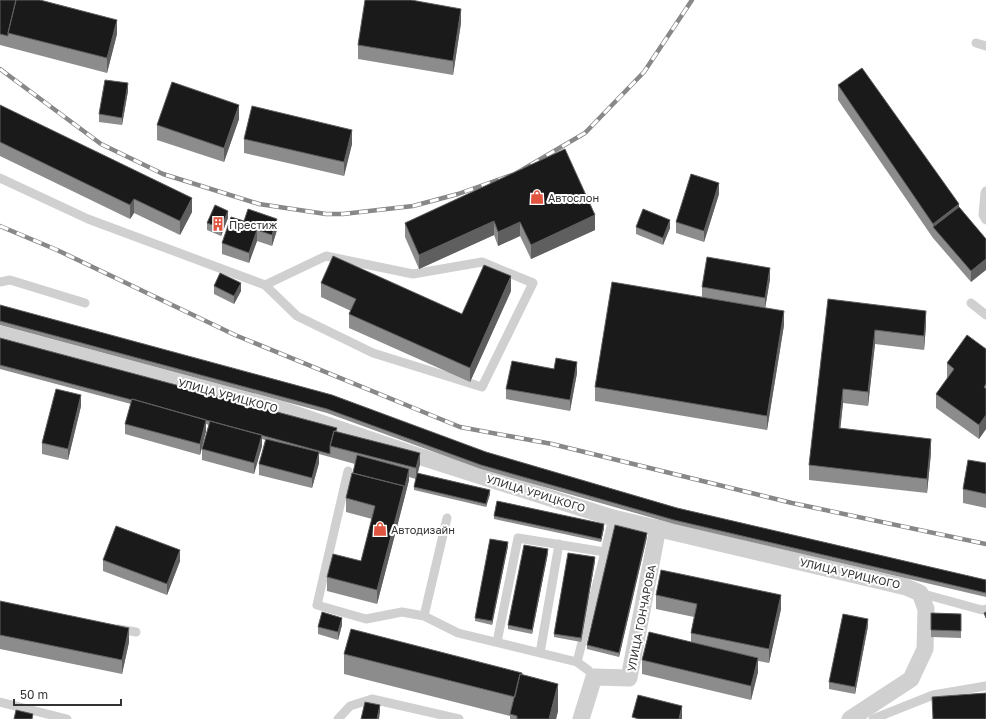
<svg xmlns="http://www.w3.org/2000/svg" width="986" height="719" font-family="'Golos Text',sans-serif">
	<style>
		.lines { fill: none; stroke-linecap: round; stroke-linejoin: round }
		.service { stroke: #d0d0d0; stroke-width: 9 }
		.minor { stroke: #d0d0d0; stroke-width: 17 }
		.rail-casing { stroke: #888; stroke-width: 4.5 }
		.rail { stroke: #fff; stroke-width: 3; stroke-dasharray: 9; stroke-linecap: butt }
		.wall { fill: #8c8c8c }
		.shaded-wall { fill: #5f5f5f }
		.building { fill: #1a1a1a; stroke: #5f5f5f }
		.labels { text-anchor: middle; dominant-baseline: central; stroke-width: 4; stroke-linejoin: round; paint-order: stroke }
		.poi-label { font-size: 11px; fill: #333; stroke: #fff; text-anchor: start }
		.street-label { font-size: 11px; fill: #333; stroke: #fff }
	</style>
	<rect width="100%" height="100%" fill="#fff"/>
	<g class="lines">
		<path class="service" d="M976,43l10,3
			M0,178l88,41 177,66 61,-29 87,18 69,-12 51,21 -51,104 -109,-34 -76,-37 -32,-31
			M986,191l-1,2 -2,22 3,5
			M0,282l10,-2 75,23
			M971,303l15,12
			M348,471l-31,134 49,14 36,-7 22,4
			M447,518l-23,98 34,17 119,29 11,8 6,7
			M605,552l8,-34
			M920,593l62,17 4,-1
			M118,629l18,3
			M497,642l21,-104 87,14 -28,110
			M540,653l19,-109
			M0,702l67,17
			M338,719l12,-13 22,-7 87,20
			M873,719l60,-24 53,-9"/>
		<path class="minor" d="M0,334l283,76 132,45 198,63 293,69 14,6 6,16 -1,40 -14,30 -61,40
			M581,719l13,-42 35,1 29,-150"/>
		<defs>
			<path id="rail" d="M0,69l101,75 62,30 96,30 67,10h17l70,-8 45,-12 57,-20 70,-41 59,-61 48,-72
				M0,226l57,24 178,85 225,92 92,17 240,59 194,41"/>
		</defs>
		<use href="#rail" class="rail-casing"/>
		<use href="#rail" class="rail"/>
	</g>
	<path class="wall" d="M0,0l117,34 -10,39 -107,-28z
		M461,23l-8,52 -95,-16v-14z
		M838,85l121,122 27,32 -15,43 -38,-44 -95,-138z
		M128,91l-6,34 -23,-3v-8z
		M0,105l192,107 -12,23 -46,-22 -4,6 -130,-63z
		M239,119l-15,43 -67,-22v-15z
		M244,139l108,5 -8,32 -100,-23z
		M565,149l30,81 -64,29 -11,-23 -22,10 -4,-11 -75,34 -14,-32v-14z
		M719,194l-15,48 -28,-9v-11z
		M228,218l-7,18 -14,-6v-7z
		M244,221l33,9 -5,16 -15,-5 -8,22 -27,-9v-11z
		M636,227l34,1 -7,17 -27,-11z
		M770,279l-5,29 19,17 -17,105 -172,-29v-14l107,-90v-10z
		M321,283l141,31 49,-23 -41,91 -121,-54v-14l2,-3 -30,-14z
		M214,286l27,5 -7,13 -20,-10z
		M828,299l98,26 -2,25 -49,-6 -7,62 -25,-3 -3,25 91,25 -4,40 -118,-13v-15z
		M0,305l486,147 191,56 309,72v17l-312,-73 -193,-55 -154,-56 -327,-88z
		M0,338l337,94 83,32 -2,9 72,21 -4,13 -72,-17v-3l2,-8 -7,-2v3l-32,124 -50,-13v-14l34,-16 11,-42 -26,-7v-14l9,-34 -36,-10v9l-7,25 -53,-13v-11l6,-24 -3,-1v7l-8,28 -52,-14v-11l7,-24 -3,-1v7l-6,24 -75,-21v-10l6,-20 -131,-35z
		M986,349v80l-7,10 -43,-31v-14l11,-16v-15z
		M577,373l-7,38 -64,-12v-10z
		M81,406l-13,54 -26,-6v-11z
		M986,463v45l-23,-5v-14z
		M494,516l110,12 -3,14 -107,-23z
		M647,537l-28,120 -32,-8v-4z
		M508,546l-16,79 -17,-4v-3z
		M548,553l-16,81 -24,-5v-4z
		M103,560l77,1 -13,34 -64,-24z
		M595,561l-14,81 -27,-5v-3z
		M656,595l125,14 -12,54 -11,-2v11l-7,28 -109,-26v-14l49,-18v-9l3,-16 -38,-8z
		M0,601l129,41 -7,32 -122,-25z
		M931,613l30,1v24l-30,-1z
		M342,625l-4,15 -20,-6v-7z
		M868,626l-13,68 -26,-5v-7z
		M344,654l178,21 36,36 -2,8h-46v-3l-166,-42z"/>
	<path class="shaded-wall" d="M461,9v14l-8,52v-14z
		M117,20v14l-10,39v-15z
		M128,83v8l-6,34v-7z
		M239,105v14l-15,43v-14z
		M352,130v14l-8,32v-14z
		M719,183v11l-15,48v-11z
		M192,198v14l-12,23v-14z
		M134,199v14l-4,6v-14z
		M959,204v14l-26,9v-3z
		M228,211v7l-7,18v-8z
		M595,215v15l-64,29v-14z
		M277,219v11l-5,16v-11z
		M670,220v8l-7,17v-7z
		M494,221v14l-75,34v-14z
		M520,222v14l-22,10v-14z
		M257,230v11l-8,22v-10z
		M986,259v11l-15,12v-11z
		M770,268v11l-5,30v-11z
		M511,276v15l-41,91v-14z
		M241,283v8l-7,13v-8z
		M784,311v14l-17,105v-14z
		M926,311v14l-2,25v-14z
		M875,330v14l-7,62v-14z
		M577,362v11l-7,38v-11z
		M843,389v14l-4,39v-14z
		M81,395v11l-13,54v-11z
		M986,415v14l-7,10v-14z
		M206,420v11l-6,24v-11z
		M262,435v11l-8,28v-11z
		M931,439v14l-4,40v-14z
		M319,452v11l-7,25v-10z
		M420,453v11l-4,15v-11z
		M409,469v11l-5,20v-10z
		M404,486v14l-27,104v-14z
		M490,490v4l-4,13v-3z
		M604,524v4l-3,14v-3z
		M647,533v4l-28,120v-4z
		M508,542v4l-16,79v-4z
		M548,549v4l-16,81v-4z
		M180,550v11l-13,34v-11z
		M595,557v4l-14,81v-4z
		M781,595v14l-12,54v-14z
		M342,618v7l-4,15v-8z
		M868,619v7l-13,68v-7z
		M129,628v14l-7,32v-14z
		M758,658v14l-7,28v-14z
		M558,684v27l-2,8h-7z
		M380,705v7l-1,7h-2z
		M682,706v13h-3z"/>
	<path class="building" d="M0,0h16l-8,33v3l-8,-2z
		M16,0h24l77,20 -10,38 -99,-25z
		M365,0h46l50,9 -8,52 -95,-16z
		M862,68l97,136 -26,20 -95,-139z
		M105,80l23,3 -6,35 -23,-4z
		M172,82l67,23 -15,43 -67,-23z
		M0,105l192,93 -12,23 -46,-22 -4,6 -130,-63z
		M252,106l100,24 -8,32 -100,-23z
		M565,149l30,66 -64,30 -11,-23 -22,10 -4,-11 -75,34 -14,-32z
		M691,174l28,9 -15,48 -28,-9z
		M215,205l13,6 -7,17 -14,-5z
		M959,207l27,32v20l-15,12 -38,-44z
		M248,209l29,10 -5,16 -15,-5 -8,23 -27,-10 9,-26 13,4z
		M643,209l27,11 -7,18 -27,-11z
		M333,256l129,58 22,-49 27,11 -41,92 -121,-54 7,-15 -35,-16z
		M707,257l63,11 -5,30 -63,-11z
		M220,273l21,10 -7,13 -20,-10z
		M612,282l172,29 -17,105 -172,-29z
		M828,299l98,12 -2,25 -49,-6 -7,62 -25,-3 -4,39 92,11 -4,40 -118,-14z
		M0,305l332,90 154,57 191,56 309,72v13l-312,-73 -193,-55 -154,-56 -327,-88z
		M967,335l19,14v35l-2,3 2,2v26l-7,10 -43,-31 18,-25 -7,-6z
		M0,338l337,90 -1,3h-2l-4,15v8l-124,-34 -74,-21v1l-132,-35z
		M556,358l21,4 -7,38 -64,-11 6,-28 42,8z
		M56,389l25,6 -13,54 -26,-6z
		M132,399l74,21 -6,24 -75,-20z
		M210,421l52,14 -8,28 -52,-14z
		M334,431l86,22 -4,15 -86,-22z
		M266,439l53,13 -7,26 -53,-14z
		M357,455l52,14 -5,21v-4l-51,-13z
		M968,460l18,3v31l-23,-5z
		M352,473l52,13 -27,104 -50,-13 6,-23 28,7 14,-55 -29,-8z
		M417,473l73,17 -4,14 -72,-17z
		M497,501l107,23 -3,15 -107,-23z
		M615,525l32,8 -28,120 -32,-8z
		M116,526l64,24 -13,34 -64,-24z
		M490,539l18,3 -16,79 -17,-3z
		M524,545l24,4 -16,81 -24,-5z
		M568,553l27,4 -14,81 -27,-4z
		M661,570l120,25 -12,54 -78,-16 6,-29 -41,-9z
		M0,601l129,27 -7,32 -122,-25z
		M322,612l20,6 -4,14 -20,-5z
		M986,612v6l-2,-5z
		M931,613l30,1v17l-30,-1z
		M843,614l25,5 -13,68 -26,-5z
		M351,629l171,44v2l-2,-1 -5,23 -171,-43z
		M649,632l109,26 -7,28 -109,-26z
		M520,674l38,10 -9,35h-32v-3l-7,-2z
		M986,693v26h-53l-1,-22z
		M638,695l44,11 -3,13h-40l-7,-2z
		M365,702l15,3 -3,14h-16z
		M16,710l17,4 -1,5h-18z"/>
	<defs>
		<symbol id="shop-bare" viewBox="-9 -9 18 18"><path d="M-5-2.5h2.3a2.7 3.5 0 0 1 5.4 0H5L5.5 6h-11ZM-1.5-2.5h3a1.5 2.3 0 0 0-3 0Z" fill="#e0553f" stroke="#fff" stroke-width="2.5" paint-order="stroke"/></symbol>
		<symbol id="building-bare" viewBox="-9 -9 18 18"><path d="M-4-6H4V6H1V3H-1V6H-4ZM-2.5-4.3h1.7v1.8h-1.7ZM.8-4.3h1.7v1.8H.8ZM-2.5-1h1.7V.8h-1.7ZM.8-1h1.7V.8H.8Z" fill="#e0553f" stroke="#fff" stroke-width="2.5" paint-order="stroke"/></symbol>
	</defs>
	<g fill-rule="evenodd">
		<use href="#shop-bare" x="527" y="187" width="20" height="20"/>
		<use href="#building-bare" x="208" y="214" width="20" height="20"/>
		<use href="#shop-bare" x="370" y="519" width="20" height="20"/>
	</g>
	<g class="labels">
		<g class="poi-label">
			<text x="548" y="197">Автослон</text>
			<text x="229" y="224">Престиж</text>
			<text x="391" y="529">Автодизайн</text>
		</g>
		<g class="street-label">
			<text transform="translate(228 395) rotate(15)">УЛИЦА УРИЦКОГО</text>
			<text transform="translate(536 493) rotate(17)">УЛИЦА УРИЦКОГО</text>
			<text transform="translate(850 573) rotate(13)">УЛИЦА УРИЦКОГО</text>
			<text transform="translate(641 618) rotate(-79)">УЛИЦА ГОНЧАРОВА</text>
		</g>
	</g>
	<path d="M14 699v6h107v-6" fill="none" stroke="#333333" stroke-width="2"/>
	<text x="20" y="699" font-size="12" fill="#333333" stroke="#ffffff" stroke-width="3" paint-order="stroke">50 m</text>
</svg>
